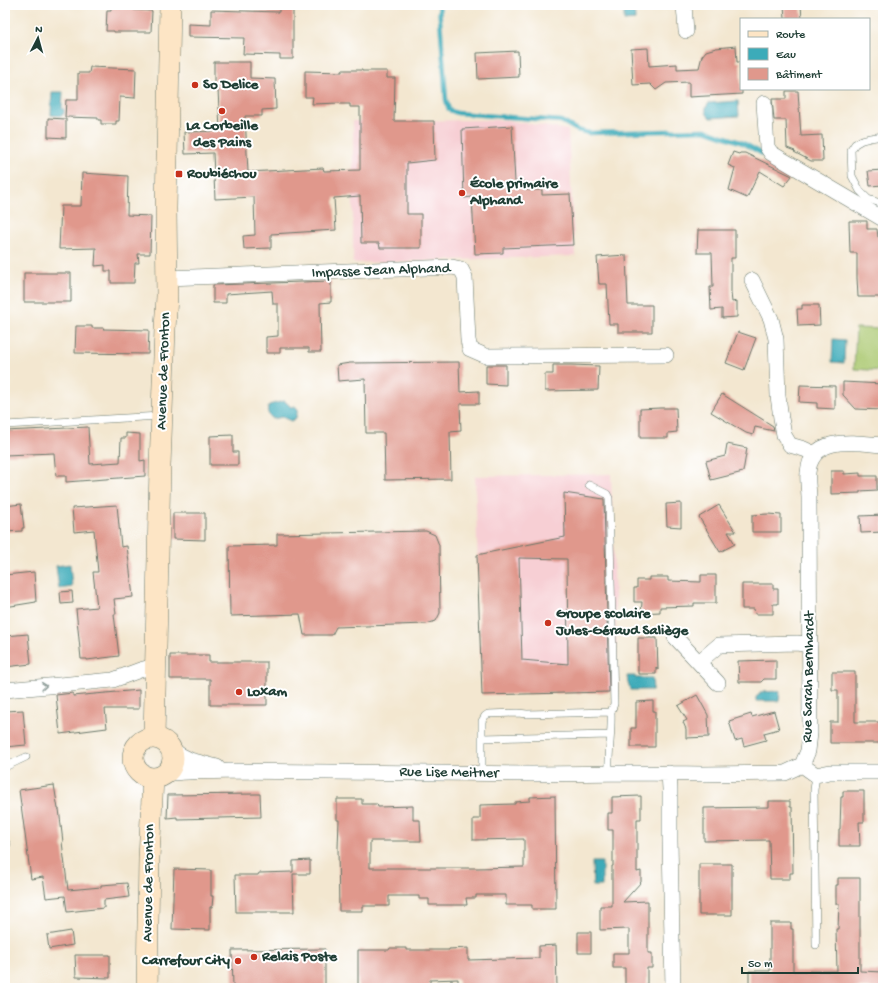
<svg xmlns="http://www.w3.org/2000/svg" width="888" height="993" font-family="'Gochi Hand',sans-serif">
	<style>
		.built { fill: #f7cfd4 }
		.green { fill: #aac870; stroke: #648252 }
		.water { fill: #3cabb9; stroke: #2e7476 }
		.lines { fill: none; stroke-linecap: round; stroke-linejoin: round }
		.stream { stroke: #3cabb9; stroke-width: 4.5 }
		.building { fill: #e0988c; fill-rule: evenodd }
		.service-casing { stroke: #69786b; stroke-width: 8 }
		.minor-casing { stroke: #69786b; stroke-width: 16 }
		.secondary-casing { stroke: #69786b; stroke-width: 22 }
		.service { stroke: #fff; stroke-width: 7 }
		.minor { stroke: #fff; stroke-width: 15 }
		.secondary { stroke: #fde5c5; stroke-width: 21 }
		.oneway { stroke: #8f9e9a }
		.poi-dot { fill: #c8321e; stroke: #fff; stroke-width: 1.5 }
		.labels { text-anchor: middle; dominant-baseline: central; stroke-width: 4; stroke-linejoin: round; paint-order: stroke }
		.poi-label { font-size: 15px; font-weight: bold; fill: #1f3d34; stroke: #fff; text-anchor: start }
		.street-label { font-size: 15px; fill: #1f3d34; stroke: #fff }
	</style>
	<rect width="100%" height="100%" fill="#fff"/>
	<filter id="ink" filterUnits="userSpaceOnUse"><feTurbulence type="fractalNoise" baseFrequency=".025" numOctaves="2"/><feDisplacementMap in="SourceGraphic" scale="8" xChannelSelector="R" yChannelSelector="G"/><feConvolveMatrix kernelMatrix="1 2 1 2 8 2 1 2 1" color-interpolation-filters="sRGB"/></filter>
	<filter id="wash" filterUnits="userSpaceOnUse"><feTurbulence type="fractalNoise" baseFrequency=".012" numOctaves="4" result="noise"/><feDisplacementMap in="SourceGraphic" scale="16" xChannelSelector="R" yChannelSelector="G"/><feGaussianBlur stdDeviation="0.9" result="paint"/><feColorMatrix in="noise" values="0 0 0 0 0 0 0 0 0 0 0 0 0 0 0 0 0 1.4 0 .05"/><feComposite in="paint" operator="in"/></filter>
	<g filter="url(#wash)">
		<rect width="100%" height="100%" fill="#f3e7d0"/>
		<path class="built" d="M506,120l62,10 7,126 -222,7v-142z
			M611,474l7,217 -136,4 -7,-219z"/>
		<path class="green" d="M856,328l27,1v42l-29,-2z"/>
		<path class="water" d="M624,5h10l1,15 -11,1z
			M52,92h11l-1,17h2v5h-2v2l-11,-1z
			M738,101l1,15 -29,2c-5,-5 -6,-10 -1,-15z
			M833,339l12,1 -1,23 -12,-1z
			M283,401h2l6,6 4,-1 3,3 -2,9 -5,3 -9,-4 -9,2c-5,-4 -7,-8 -4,-14z
			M70,564l2,23 -13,2 -3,-23z
			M627,676h8v2h17l1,12h-23l-1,-5 -1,-1z
			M780,691l-1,10h-23v-4l4,-3v-2z
			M592,862h10v24h-9z"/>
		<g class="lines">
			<path class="stream" d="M439,5l7,95 3,10 8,3 104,8 16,9 12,3 116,-3 38,13 25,14"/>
		</g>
		<g id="blocks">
			<path class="building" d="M111,5h24l-1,5 18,1 -1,21h-37v-1h-8l1,-21h4z
				M279,5h14v54h-13v-4l-37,-1 1,-16 -56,-1v-13l23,1v-15l68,2z
				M784,5h17l1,14h-17z
				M736,46l1,16h3l1,27h1v5l-53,3v-15l-23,1 -10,7 -6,-6 -17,1 -2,-36 17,-1 1,18 28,-2v5l22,-1 3,-12 4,-5 10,-3z
				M518,51l1,26 -41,2 -1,-26z
				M214,62h36v16l25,1 1,30 -14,1v6h-17l3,56 75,-4 1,3 36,-1v-63h-10v-3h-10v-1l-28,1 1,-7h-8v-26l37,1v-2h20v1h25v7h8l-1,43h40l1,39 -28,3v51h14v34h-41l-1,-5h-18l-1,-47 -26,2 2,32 -65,4v14l-27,1 -1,-13 12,-1 -1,-38 -39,2 -2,-46 -28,1 -1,-22 36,-1 -2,-42 -4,-1z
				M90,67l46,2 -1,29 -15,-1 -1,24h-3v3h-15v-4h-3v-2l-33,-1 1,-17h12v-27h11z
				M786,91h12l3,45 21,-1 1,26h-12l-17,-9 1,-1 -8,-3 -1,-28h-12l-2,-21h14z
				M48,118l18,1v19l-18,-1z
				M512,126l3,56h10l1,8h16v5l28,-1 3,51 -70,3v5l-28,1 -3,-57 -8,1 -2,-69z
				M733,152l6,2 1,-1h5l47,23 -8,10 -24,-15 -13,27 -18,-8 6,-22 -7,-3z
				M883,170v15l-13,1 -2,-15z
				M82,173l46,3 -1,39 24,1 -1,38h-12l1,9h-4l-1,20h-23v-12h-6v-6l-10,1 1,-18 -37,1 2,-43h20z
				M849,221h18v8h10l1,8 5,1v59h-25l-1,-19v-25h-7z
				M698,230h37v28h-4v35l1,9 5,-1v16l-15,1v-9l-11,1 -1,-23h3l-1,-34h-15z
				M626,255l2,50h24v27h-34v-8h-9l-2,-40h-8l-2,-27z
				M24,273h47v29h-47z
				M331,281v21l-11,1 1,49h-12v-4h-29v5h-14v-16l12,-1v-32h-5l-1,-13 -46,3v9h-13v-18z
				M802,305h17l1,20 -22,1 -1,-17h5z
				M76,326h16v2h12l-1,1 46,1 -1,24 -73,-1z
				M738,332l18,6 -12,32 -18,-7z
				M459,362l1,30 19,-1v13h-19l1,27 -11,1 1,47 -66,1 -1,-47h-18l-1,-54 -27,2 -1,-16 13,-2z
				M486,365h20v20l-20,-1z
				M553,365h18l28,1 -1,24 -53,1v-17h8z
				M843,382l40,2v26l-27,-1 -13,-14z
				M800,385l35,1v23l-18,-1v-5l-18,-1z
				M722,394l51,32 1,5 -19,-4 -2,8 -7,-2 -35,-21z
				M660,408h16l1,24 -9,1v5h-28v-29z
				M88,427l2,37 30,-2 1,-24h5v-5l14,1v27l5,-1v16l-79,6v-6h-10l-2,-23 -49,2v-24z
				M233,435v17h5v13h-28v-29z
				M727,444l20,4 -4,24 -32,8 -5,-19 19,-5z
				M831,471h13v3l16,-1v3h17v14l-17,1v2l-29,1z
				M564,493l40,6 5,193 -127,3 -5,-140 88,-18zM519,558l48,1 1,105 -46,-4z
				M681,503v24l-14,-1 -1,-22z
				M21,504l3,24h-2v3l-17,1v-26z
				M117,505l4,42 6,-1 6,51 -19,2 2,15h-2l5,42 -32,4v-1h-6l-5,-50 21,-2 -4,-35h5l-4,-42 -20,2 -2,-24z
				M719,505l17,27h-8l7,12 -15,8 -21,-35z
				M173,513h32v27l-32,-1z
				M768,514l13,1v17h-29v-17z
				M883,515v17l-22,1 -1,-17z
				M426,531l9,4 4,10 1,68 -4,8 -10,3 -90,3 -4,8h-28l-4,-21 -70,2 -1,-70 48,-1v-11z
				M34,572l2,30 -31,5v-32z
				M701,575h15v28h-22v3l-34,1v5l-19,1 1,-11h-8v-14h3v-8h12v-3h19v4l33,1z
				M742,584h31v5h5v15h-5v10h-18l-1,-5h-12z
				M72,591l1,12 -12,1 -1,-12z
				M28,634l3,30 -26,3v-31z
				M638,638h19l1,32 -2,-3v7h-18z
				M170,655h39v7h58v43h-57v-26h-40z
				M776,660v19h-12l-3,3h-22l-1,-21z
				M832,672h23v50h28v21h-53v-21h8v-32h-6z
				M139,690v19h-34l2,19 -47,6 -4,-39 17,-2v3z
				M697,695l11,20 1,22 -23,1v-9l-3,-7 4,-2 -9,-14z
				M653,701v10h2v36h-24v-19h5v-26z
				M23,710l3,35 -21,2v-36z
				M774,711l5,18 -15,4 2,7 -22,6 -2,-7 -7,2 -6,-20 22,-7 1,3z
				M54,785l4,24h1l4,33h-1l6,48 33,-3v-2l26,-2 2,14 -25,3v8l-37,4 -2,-16 -19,2 -3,-21 -12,2 -12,-89z
				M843,791h21v31h-5l1,24h-21v-17h1l1,-32h2z
				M255,794h5l1,23 -84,2v-2l-10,1 1,-23z
				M555,796l1,113h-24v-4h-26v-10h-30v3h-10l1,7h-38v-6h-10v-3h-30v10h-26v5h-24l-1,-63 1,-28h-2v-21h25v5h15l1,3 35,-1v14h7l1,21h-51v27h106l48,-1v-28l-51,1v-21h7v-14l35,-1v-2l15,-1v-4z
				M641,796v23h-4v53l4,-1v11l-18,20 25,-1v52h4v15h-5v18h-22v-18h-12v-15h16v-24l-29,1v-24h12v-40h1v-36h-5v-17h4v-16z
				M769,801h21v6h2l1,66h-3v6h-20l-1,-39 -65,1v-33l65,-1z
				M310,860v14h-17l1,38h-58l-1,-37h23l1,-2 34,-1v-11z
				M699,864h33v51h-33z
				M174,869l37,1v26h2l-1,11h-2v23l-38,-1z
				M838,878h22v93l23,1v16h-134v-17h21v-48h21v6h2v42h44l-1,-42h2l1,-25h-3v-19h2z
				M71,931l2,14 -24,4 -2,-14z
				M578,932h13v21h-13z
				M556,945l1,43h-99v-9l-28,1v8h-72v-38h31l1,-2h16v2h43v-1l19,-1v12l71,-2v-12z
				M325,949v39h-92l-1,-38z
				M75,955h35v23l-34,-1z"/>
		</g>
	</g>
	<g filter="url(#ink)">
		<use href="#blocks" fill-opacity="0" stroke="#69786b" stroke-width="1"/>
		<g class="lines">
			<defs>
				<path id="service" d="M883,136l-13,2 -8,2 -7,4 -4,6 1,26 8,15 8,8 15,5
					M5,425l155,-9
					M589,485l18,9 2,4 5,206 -3,8
					M482,738l128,-3
					M5,767l21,-10
					M482,773v-52l3,-5 3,-2 30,-1 9,1 84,-2c1,21 -3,41 -2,61
					M816,775l-2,15 2,155
					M5,842l2,2"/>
				<path id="minor" d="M684,5l2,26
					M764,103l3,44 4,6 112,66
					M167,278l285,-11 9,2 4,8 3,63 2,9 16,7 180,-1
					M752,280l19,39 5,20 2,57 3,22 3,17 6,10 14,4 11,5
					M675,637l43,46
					M699,662l20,-17 78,-2 13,2
					M5,690l108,-10 27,-10 15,-4
					M170,747l10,8 10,5 27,7
					M802,765l14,10 14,-3h53
					M669,773l1,16v52l3,147
					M164,774c22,-3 44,-2 65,-3l302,3 106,-1 65,1 83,-1 17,-8 6,-14 2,-18 -1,-235c0,-8 -2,-17 -1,-25 3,-39 48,-30 75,-28"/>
				<path id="secondary" d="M154,738l6,-272 5,-137 2,-33 -1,-88 4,-203
					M133 758a20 20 0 1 1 40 0a20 20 0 1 1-40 0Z
					M147,988l2,-130 4,-80"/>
			</defs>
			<use href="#service" class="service-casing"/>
			<use href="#minor" class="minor-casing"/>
			<use href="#secondary" class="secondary-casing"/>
			<use href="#service" class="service"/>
			<use href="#minor" class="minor"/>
			<use href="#secondary" class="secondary"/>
		</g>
		<defs><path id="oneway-chevron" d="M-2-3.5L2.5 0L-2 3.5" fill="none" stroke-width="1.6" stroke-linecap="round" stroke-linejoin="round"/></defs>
		<use class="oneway" href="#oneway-chevron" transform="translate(44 686) rotate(-5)"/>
	</g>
	<g class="poi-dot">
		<circle cx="195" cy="85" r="4"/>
		<circle cx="222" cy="111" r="4"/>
		<rect x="175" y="170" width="8" height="8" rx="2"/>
		<circle cx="462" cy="193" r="4"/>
		<circle cx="548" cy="623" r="4"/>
		<circle cx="239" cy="692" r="4"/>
		<circle cx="254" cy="957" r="4"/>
		<circle cx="238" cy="961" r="4"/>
	</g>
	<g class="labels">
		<g class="poi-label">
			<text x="203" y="85">So Delice</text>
			<text x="222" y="126" text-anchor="middle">La Corbeille<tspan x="222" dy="17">des Pains</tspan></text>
			<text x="187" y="174">Roubiéchou</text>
			<text x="470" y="184">École primaire<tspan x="470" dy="17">Alphand</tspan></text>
			<text x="556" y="614">Groupe scolaire<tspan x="556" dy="17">Jules-Géraud Saliège</tspan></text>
			<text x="247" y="692">Loxam</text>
			<text x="262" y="957">Relais Poste</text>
			<text x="230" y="961" text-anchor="end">Carrefour City</text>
		</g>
		<g class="street-label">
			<text transform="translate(381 271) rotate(-2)">Impasse Jean Alphand</text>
			<text transform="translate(164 371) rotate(-88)">Avenue de Fronton</text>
			<text transform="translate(809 677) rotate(-89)">Rue Sarah Bernhardt</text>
			<text transform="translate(449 773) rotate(1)">Rue Lise Meitner</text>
			<text transform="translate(149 883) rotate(-89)">Avenue de Fronton</text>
		</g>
	</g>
	<rect width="888" height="993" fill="none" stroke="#fff" stroke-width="20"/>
	<rect x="740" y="18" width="130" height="72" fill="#ffffff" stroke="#a5b1ae"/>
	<rect x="748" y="31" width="20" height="6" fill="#fde5c5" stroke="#a5b1ae"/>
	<text x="776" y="38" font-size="12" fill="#1f3d34">Route</text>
	<rect x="748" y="48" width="20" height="12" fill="#3cabb9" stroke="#a5b1ae"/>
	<text x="776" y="58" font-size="12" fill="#1f3d34">Eau</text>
	<rect x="748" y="68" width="20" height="12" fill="#e0988c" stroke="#a5b1ae"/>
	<text x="776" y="78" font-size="12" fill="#1f3d34">Bâtiment</text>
	<g transform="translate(38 38) rotate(6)" stroke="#ffffff" stroke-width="3" paint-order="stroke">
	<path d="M0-3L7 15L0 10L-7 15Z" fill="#1f3d34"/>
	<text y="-6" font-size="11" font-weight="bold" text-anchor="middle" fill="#1f3d34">N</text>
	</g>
	<path d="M742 967v6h116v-6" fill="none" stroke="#1f3d34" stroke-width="2"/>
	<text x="748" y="967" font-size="12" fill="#1f3d34" stroke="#ffffff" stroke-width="3" paint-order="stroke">50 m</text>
</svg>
